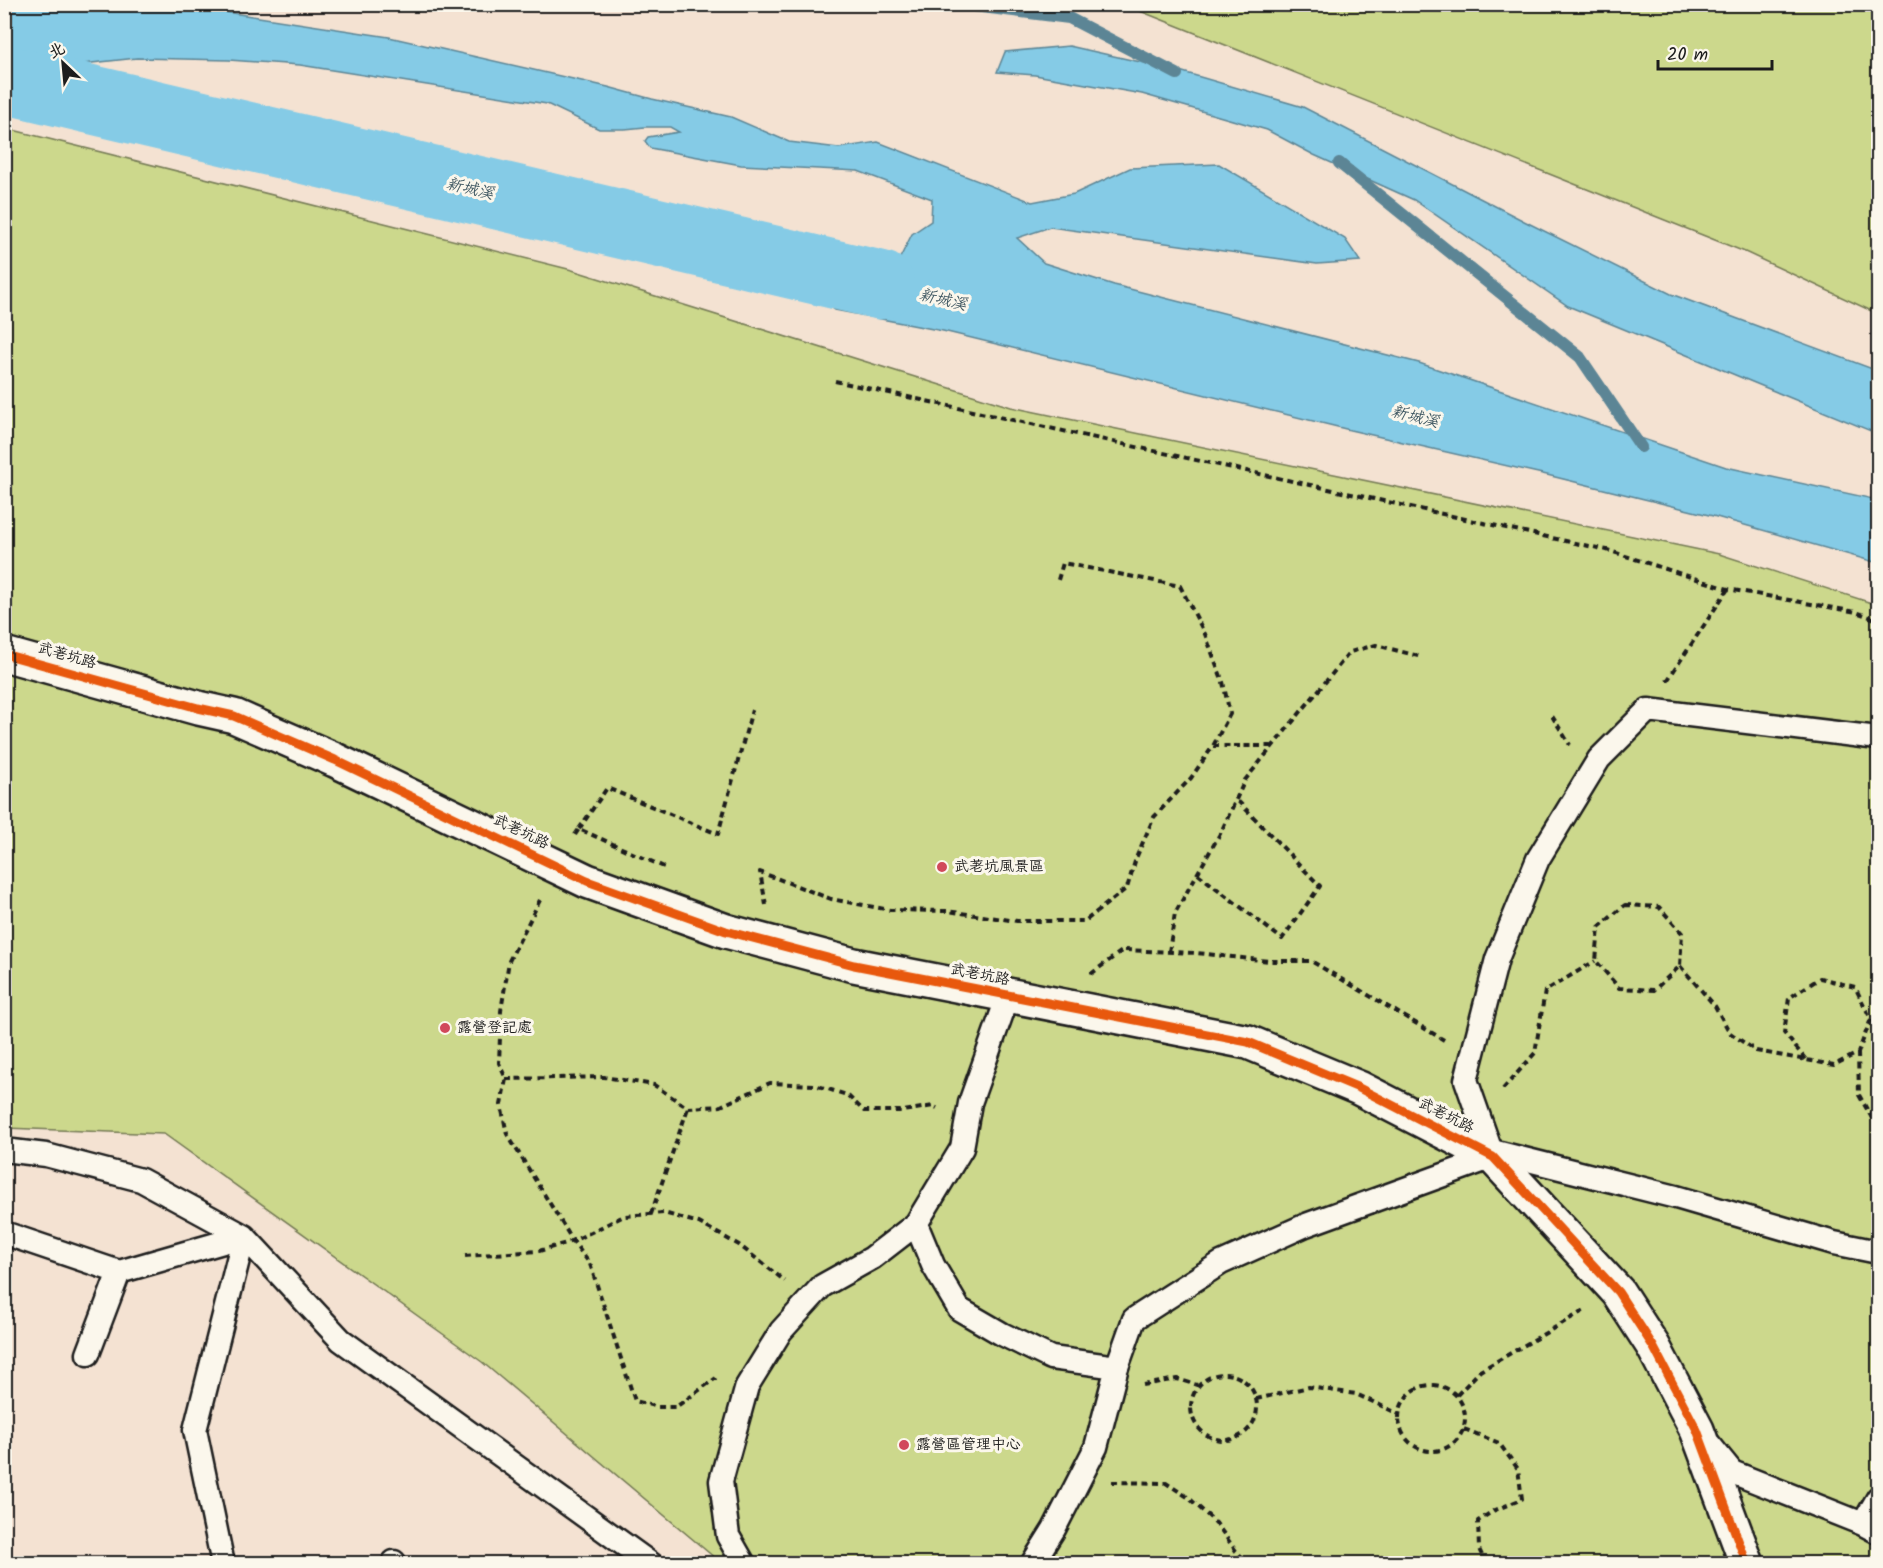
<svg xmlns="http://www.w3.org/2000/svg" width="1883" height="1568" font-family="Kalam,'LXGW WenKai TC',sans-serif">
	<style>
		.green { fill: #ccd88c; stroke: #747a54; stroke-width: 1.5 }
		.water { fill: #85cbe6; stroke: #5b8595; stroke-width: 1.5 }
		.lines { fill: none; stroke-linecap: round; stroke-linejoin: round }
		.stream { stroke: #5b8595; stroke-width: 12 }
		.river { stroke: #85cbe6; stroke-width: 69 }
		.lane-casing { stroke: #1c1c1c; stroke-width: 27 }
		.street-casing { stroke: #1c1c1c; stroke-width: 38 }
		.path { stroke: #1c1c1c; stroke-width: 4; stroke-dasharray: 6 4.5; stroke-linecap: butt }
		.lane { stroke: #fbf7ec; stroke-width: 22 }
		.street { stroke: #fbf7ec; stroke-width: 33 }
		.cycleway-casing { stroke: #fbf7ec; stroke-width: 13 }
		.cycleway { stroke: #e8590c; stroke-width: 9 }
		.poi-dot { fill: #d1495b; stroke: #fbf7ec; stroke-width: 2 }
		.labels { text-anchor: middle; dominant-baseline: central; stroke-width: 6; stroke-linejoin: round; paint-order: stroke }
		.street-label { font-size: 15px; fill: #1c1c1c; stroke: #fbf7ec }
		.poi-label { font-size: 15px; fill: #1c1c1c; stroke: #fbf7ec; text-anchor: start }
		.water-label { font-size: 16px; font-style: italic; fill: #415963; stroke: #fbf7ec }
	</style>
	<rect width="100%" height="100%" fill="#f4e2d2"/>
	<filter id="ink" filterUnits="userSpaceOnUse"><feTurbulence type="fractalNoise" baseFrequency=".0167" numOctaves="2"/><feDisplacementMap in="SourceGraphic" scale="12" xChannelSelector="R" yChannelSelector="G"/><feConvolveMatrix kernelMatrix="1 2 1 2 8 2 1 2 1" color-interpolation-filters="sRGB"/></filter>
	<g filter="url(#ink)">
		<path class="green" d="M1125,5h753v309l-133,-62z
			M5,128l567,142 439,137 708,147 159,51v958h-1157l-239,-201 -318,-228 -159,-6z"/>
		<path class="water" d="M5,4l175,1 209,32 219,50 44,12 79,18 58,25 50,6 39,-6 154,60 42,-8 56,-26 89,-4 126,75 15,22 -43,3 -267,-37 -33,11 27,25 70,22 305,78 307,104 152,33v63l-165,-47 -166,-41 -197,-45 -407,-99 -108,-21 -48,-34v-26h62l50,10 13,-26 19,-13 1,-22 -74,-28 -117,-6 -91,-17 -5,-7 3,-4 31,-5 -9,-5h-25l-20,2h-26l-52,-25 -247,-39 -71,-5 -92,-2 -127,14 7,17 -12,-2z
			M1069,46l107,24 127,37 223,115 145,72 207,77v63l-310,-128 -154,-106 -100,-45 -47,-25 -125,-36 -107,-19 -38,-3 8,-20z"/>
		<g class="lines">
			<path class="stream" d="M958,4l111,14 108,56
				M1339,163l241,194 61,90"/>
			<path class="river" d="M4,79l876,206"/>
			<defs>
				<path id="lane" d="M1008,996l-38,107 -8,45 -46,76 17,41 26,44 43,25 49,24 66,9
					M4,1150l42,5 95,25 103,56 97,104 310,224
					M1493,1155l-1,-4 184,46 158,46 44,9
					M4,1233l115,39 125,-36
					M88,1354l31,-82
					M1710,1445l22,27 131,52
					M1878,1498l-15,26 15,8
					M394,1562v2
					M223,1564l-28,-134 49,-194
					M744,1564l-16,-28 -7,-55 26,-95 34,-55 41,-45 50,-28 44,-34
					M1032,1564l22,-35 42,-82 21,-80 17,-48 87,-56 85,-38 187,-68 -27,-77 31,-121 41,-100 61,-100 49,-49 230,28"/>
				<path id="street" d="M4,654l194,54 36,8 101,44 252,121 139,50 128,34 394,77 111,46 134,69 125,135 35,54 44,84 50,134"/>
			</defs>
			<use href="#lane" class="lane-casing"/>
			<use href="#street" class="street-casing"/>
			<path class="path" d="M835,381l772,169 121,39 128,23 22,8
				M1667,681l61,-92
				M1552,716l18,29
				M1213,746h60
				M579,829l28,-41 111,46 34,-124
				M575,835l4,-6 85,38
				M1198,874l84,65 38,-53 -84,-87
				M540,900l-31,61 -8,50 -2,52 7,16 -5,26 6,29 66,107 17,23 45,137 23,6h18l40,-29
				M766,905l-6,-33 71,27 59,11 57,1 70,10h68l42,-33 9,-30 18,-41 37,-39 22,-32 17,-32 -7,-32 -18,-48 -25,-48 -117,-23 -6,20
				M1625,905l34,2 23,26 -2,33 -26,24 -35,-2 -23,-27 3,-34z
				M1169,952l6,-39 46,-81 24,-52 105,-128 26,-7 46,12
				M1680,966l35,40 15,27 26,18 78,14 24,-12 13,-34 -16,-32 -35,-9 -31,20 -5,35 23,28
				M1091,974l32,-24 74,3 72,8h42l133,79
				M1858,1053l1,42 19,34
				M506,1079l98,-2 50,8 34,23 33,-2 49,-23 45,2 32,10 17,16h39l30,-5 4,2
				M1503,1089l32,-36 10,-62 50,-30
				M651,1214l37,-106
				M465,1256l74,-5 34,-10 51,-25 40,-3 35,10 40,22 46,36
				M1191 1407a33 33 0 1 1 66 0a33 33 0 1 1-66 0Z
				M1399 1418a33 33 0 1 1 66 0a33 33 0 1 1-66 0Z
				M1143,1385l34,-6 20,6
				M1457,1395l23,-24 105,-61
				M1256,1399l53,-12 47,7 43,20
				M1464,1429l35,14 19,26 4,30 -29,12 -15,10 1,28 7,15
				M1112,1482l54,1 23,15 27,25 20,28 13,13"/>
			<use href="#lane" class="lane"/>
			<use href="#street" class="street"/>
			<defs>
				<path id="cycleway" d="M4,654l194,54 36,8 101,44 252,121 139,50 128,34 394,77 111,46 134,69 125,135 35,54 44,84 50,134"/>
			</defs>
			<use href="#cycleway" class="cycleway-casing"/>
			<use href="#cycleway" class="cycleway"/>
		</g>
	</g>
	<g class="poi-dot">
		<circle cx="942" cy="867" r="6"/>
		<circle cx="445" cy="1028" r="6"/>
		<circle cx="904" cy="1445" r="6"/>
	</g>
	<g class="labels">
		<g class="street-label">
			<text transform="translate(67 656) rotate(16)">武荖坑路</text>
			<text transform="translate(521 832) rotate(26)">武荖坑路</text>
			<text transform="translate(980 975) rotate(11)">武荖坑路</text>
			<text transform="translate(1446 1116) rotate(27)">武荖坑路</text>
		</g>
		<g class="poi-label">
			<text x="954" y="867">武荖坑風景區</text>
			<text x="457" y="1028">露營登記處</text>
			<text x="916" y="1445">露營區管理中心</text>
		</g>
		<g class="water-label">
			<text transform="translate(470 189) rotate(13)">新城溪</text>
			<text transform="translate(943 300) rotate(13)">新城溪</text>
			<text transform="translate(1415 417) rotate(14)">新城溪</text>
		</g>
	</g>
	<rect width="1883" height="1568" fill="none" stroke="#fbf7ec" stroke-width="24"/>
	<rect x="12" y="12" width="1859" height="1544" fill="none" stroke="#1c1c1c" stroke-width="2" filter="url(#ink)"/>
	<g transform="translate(63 63) rotate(334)" stroke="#fbf7ec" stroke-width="4.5" paint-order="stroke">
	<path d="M0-4.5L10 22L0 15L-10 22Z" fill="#1c1c1c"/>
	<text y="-9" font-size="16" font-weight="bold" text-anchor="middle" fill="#1c1c1c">北</text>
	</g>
	<path d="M1658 60v9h114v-9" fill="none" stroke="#1c1c1c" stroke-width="3"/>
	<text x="1667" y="60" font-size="18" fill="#1c1c1c" stroke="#fbf7ec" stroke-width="4.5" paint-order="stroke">20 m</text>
</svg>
